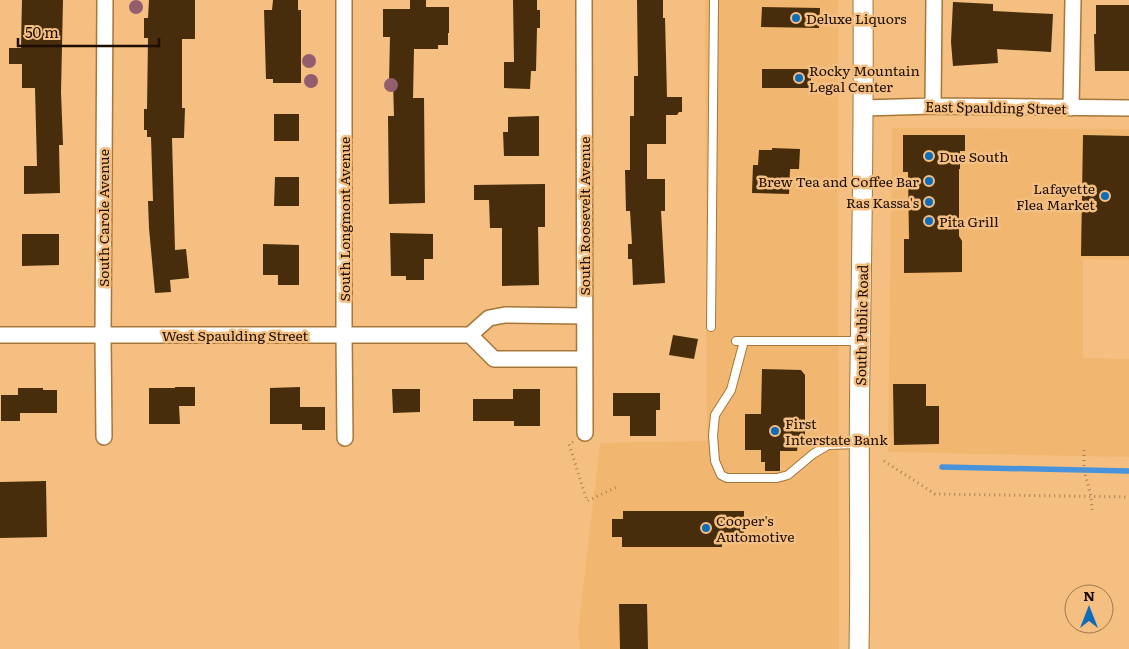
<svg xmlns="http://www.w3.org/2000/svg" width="1129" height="649" font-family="Literata,serif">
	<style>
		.built { fill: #f1b771 }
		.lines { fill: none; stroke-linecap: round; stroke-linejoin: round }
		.stream { stroke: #4993dc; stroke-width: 5.5 }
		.building { fill: #472d0b }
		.service-casing { stroke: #a77638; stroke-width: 10 }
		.minor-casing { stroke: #a77638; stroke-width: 18 }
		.tertiary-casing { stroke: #a77638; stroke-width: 21 }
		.path { stroke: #a98154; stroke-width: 3; stroke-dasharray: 1 4; stroke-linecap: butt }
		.service { stroke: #fff; stroke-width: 8 }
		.minor { stroke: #fff; stroke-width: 15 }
		.tertiary { stroke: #fff; stroke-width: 19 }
		.tree { fill: #925e6d }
		.poi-dot { fill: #0e6cb9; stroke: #f4bf81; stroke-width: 2 }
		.labels { text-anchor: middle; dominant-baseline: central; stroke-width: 5; stroke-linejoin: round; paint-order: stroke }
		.poi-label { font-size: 14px; fill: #1d0e00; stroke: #f4bf81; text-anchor: start }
		.street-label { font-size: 14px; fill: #1d0e00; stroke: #f4bf81 }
	</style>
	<rect width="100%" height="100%" fill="#f4bf81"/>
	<path class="built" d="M705,0h133l1,649h-259l-2,-17 22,-189 107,-2z
		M892,128l237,1v131l-46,-1v99l46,1v98l-241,-5z"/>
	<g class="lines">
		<path class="stream" d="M942,467l187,4"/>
	</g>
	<path class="building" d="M22,0h41l-2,92 2,53h-4l1,48 -36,1v-28h13l-2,-78h-13v-24h-13v-16h12z
		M149,0h46v39h-13v69h3l-1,30h-12l3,112 11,-1 3,29 -19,2 1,12 -16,1 -6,-65 -1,-27h5l-2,-64h-4v-7h-3v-21h3l1,-71h-4v-20h4z
		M273,0h25v10h3v73h-28v-4h-7l-2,-69h8z
		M410,0h16v7h23v26h-1v12h-10v4h-24l-1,49h11l1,105 -36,1 -1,-88h6l-1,-34h-4l1,-45h-7v-28h27z
		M513,0h24v10h3v18h-3l-1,43h-5l-1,18 -26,-1v-26h10z
		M637,0h26v18h2l2,79h15v15h-3l-2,3h-11v29h-19v35h18v32h-4l4,72 -32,2 -1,-26h-4v-15h4l-2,-33h-4l-1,-41h5v-54h4v-40h4z
		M953,2l40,2v7l60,3 -2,38 -54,-3 1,14 -45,3 -2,-24z
		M1096,5h33v66h-34l-1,-37h2z
		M762,7l58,1 -1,20 -58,-1z
		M762,69h49v19h-49z
		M274,114h25v27h-25z
		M539,116v40h-35l-1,-24h5v-15z
		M903,135h62v16h-5v18h-1v67l3,5v31l-58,1v-34h5l-1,-67h-5z
		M1083,135l46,1v120h-48z
		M772,148l28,1 -1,20h-9l-1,25 -37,-1 1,-28h5l1,-15h13z
		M275,177h24v29h-25z
		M545,184v43h-7l1,58 -37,1v-58h-12l-1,-28h-15v-15z
		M390,233l43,1v25h-9v21h-18v-4h-15z
		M22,234h37v31l-37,1z
		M263,244l36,1v40h-21v-10h-15z
		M673,335l25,4 -4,20 -25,-4z
		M762,369l39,1 4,5v69h-7l-1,7h-17v20h-15v-9h-4v-12h-16v-36h16z
		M893,384h33v22h13v38l-45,1z
		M175,387h20v19h-16l1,18h-31v-36h26z
		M300,387v20h25v23h-23v-6h-32v-36z
		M18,388h25v2h14v23h-37v8h-19v-26h17z
		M392,389h28v23l-27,1z
		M513,389h27v37h-26v-5h-41v-22h40z
		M613,393h47v17h-4v26h-26v-20h-17z
		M46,481l1,56 -47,1v-56z
		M623,511h121v32h-22v4h-100v-10h-10v-18h11z
		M619,604h28l1,45h-28z"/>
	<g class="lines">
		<defs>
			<path id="service" d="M711,327l3,-327
				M736,341h125
				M744,341l-13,49 -16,25 -2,21 2,25 6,14 6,3h50l11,-3 25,-21 15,-9 30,-1"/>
			<path id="minor" d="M344,0v335l1,103
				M584,0l1,433
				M933,106l1,-106
				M864,108l69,-2 196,2
				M1071,108l2,-108
				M0,335h470l19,-17 16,-3 79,1
				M470,335l24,24h91
				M104,437l-1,-101 2,-336"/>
			<path id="tertiary" d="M859,649c2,-94 -1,-189 1,-283 2,-122 4,-244 3,-366"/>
		</defs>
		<use href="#service" class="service-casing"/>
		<use href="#minor" class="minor-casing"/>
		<use href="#tertiary" class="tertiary-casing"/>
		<path class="path" d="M573,442l-4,2 18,57 32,-15
			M1084,450v20l7,26 1,14
			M884,461l51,33 194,3"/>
		<use href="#service" class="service"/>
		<use href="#minor" class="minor"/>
		<use href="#tertiary" class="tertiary"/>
	</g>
	<g class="tree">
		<circle cx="136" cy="7" r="7"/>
		<circle cx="309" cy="61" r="7"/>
		<circle cx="311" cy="81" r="7"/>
		<circle cx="391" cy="85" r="7"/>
	</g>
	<g class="poi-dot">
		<circle cx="796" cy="18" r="5"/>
		<circle cx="799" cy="78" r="5"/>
		<circle cx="929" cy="156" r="5"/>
		<circle cx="929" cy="181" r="5"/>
		<circle cx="1105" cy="196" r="5"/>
		<circle cx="929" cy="202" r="5"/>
		<circle cx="929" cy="221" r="5"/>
		<circle cx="775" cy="431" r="5"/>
		<circle cx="706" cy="528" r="5"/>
	</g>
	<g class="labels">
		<g class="poi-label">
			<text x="806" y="18">Deluxe Liquors</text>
			<text x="809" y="70">Rocky Mountain<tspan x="809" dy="16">Legal Center</tspan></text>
			<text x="939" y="156">Due South</text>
			<text x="919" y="181" text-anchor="end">Brew Tea and Coffee Bar</text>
			<text x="1095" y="188" text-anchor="end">Lafayette<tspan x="1095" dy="16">Flea Market</tspan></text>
			<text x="919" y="202" text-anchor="end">Ras Kassa's</text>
			<text x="939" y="221">Pita Grill</text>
			<text x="785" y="423">First<tspan x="785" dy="16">Interstate Bank</tspan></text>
			<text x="716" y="520">Cooper's<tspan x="716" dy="16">Automotive</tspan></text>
		</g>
		<g class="street-label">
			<text transform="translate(996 107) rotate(1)">East Spaulding Street</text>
			<text transform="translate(584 216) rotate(-90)">South Roosevelt Avenue</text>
			<text transform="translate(103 218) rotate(-90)">South Carole Avenue</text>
			<text transform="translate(344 219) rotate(-90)">South Longmont Avenue</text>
			<text transform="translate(861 325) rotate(-89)">South Public Road</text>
			<text x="235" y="335">West Spaulding Street</text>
		</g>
	</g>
	<g transform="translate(1089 609)"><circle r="24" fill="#f4bf81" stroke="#9e784d"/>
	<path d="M0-4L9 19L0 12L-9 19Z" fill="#0e6cb9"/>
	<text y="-8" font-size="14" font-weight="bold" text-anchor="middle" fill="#1d0e00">N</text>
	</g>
	<path d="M18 38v8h141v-8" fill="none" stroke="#1d0e00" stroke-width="2.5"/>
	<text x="25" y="38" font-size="15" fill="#1d0e00" stroke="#f4bf81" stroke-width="4" paint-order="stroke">50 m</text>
</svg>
